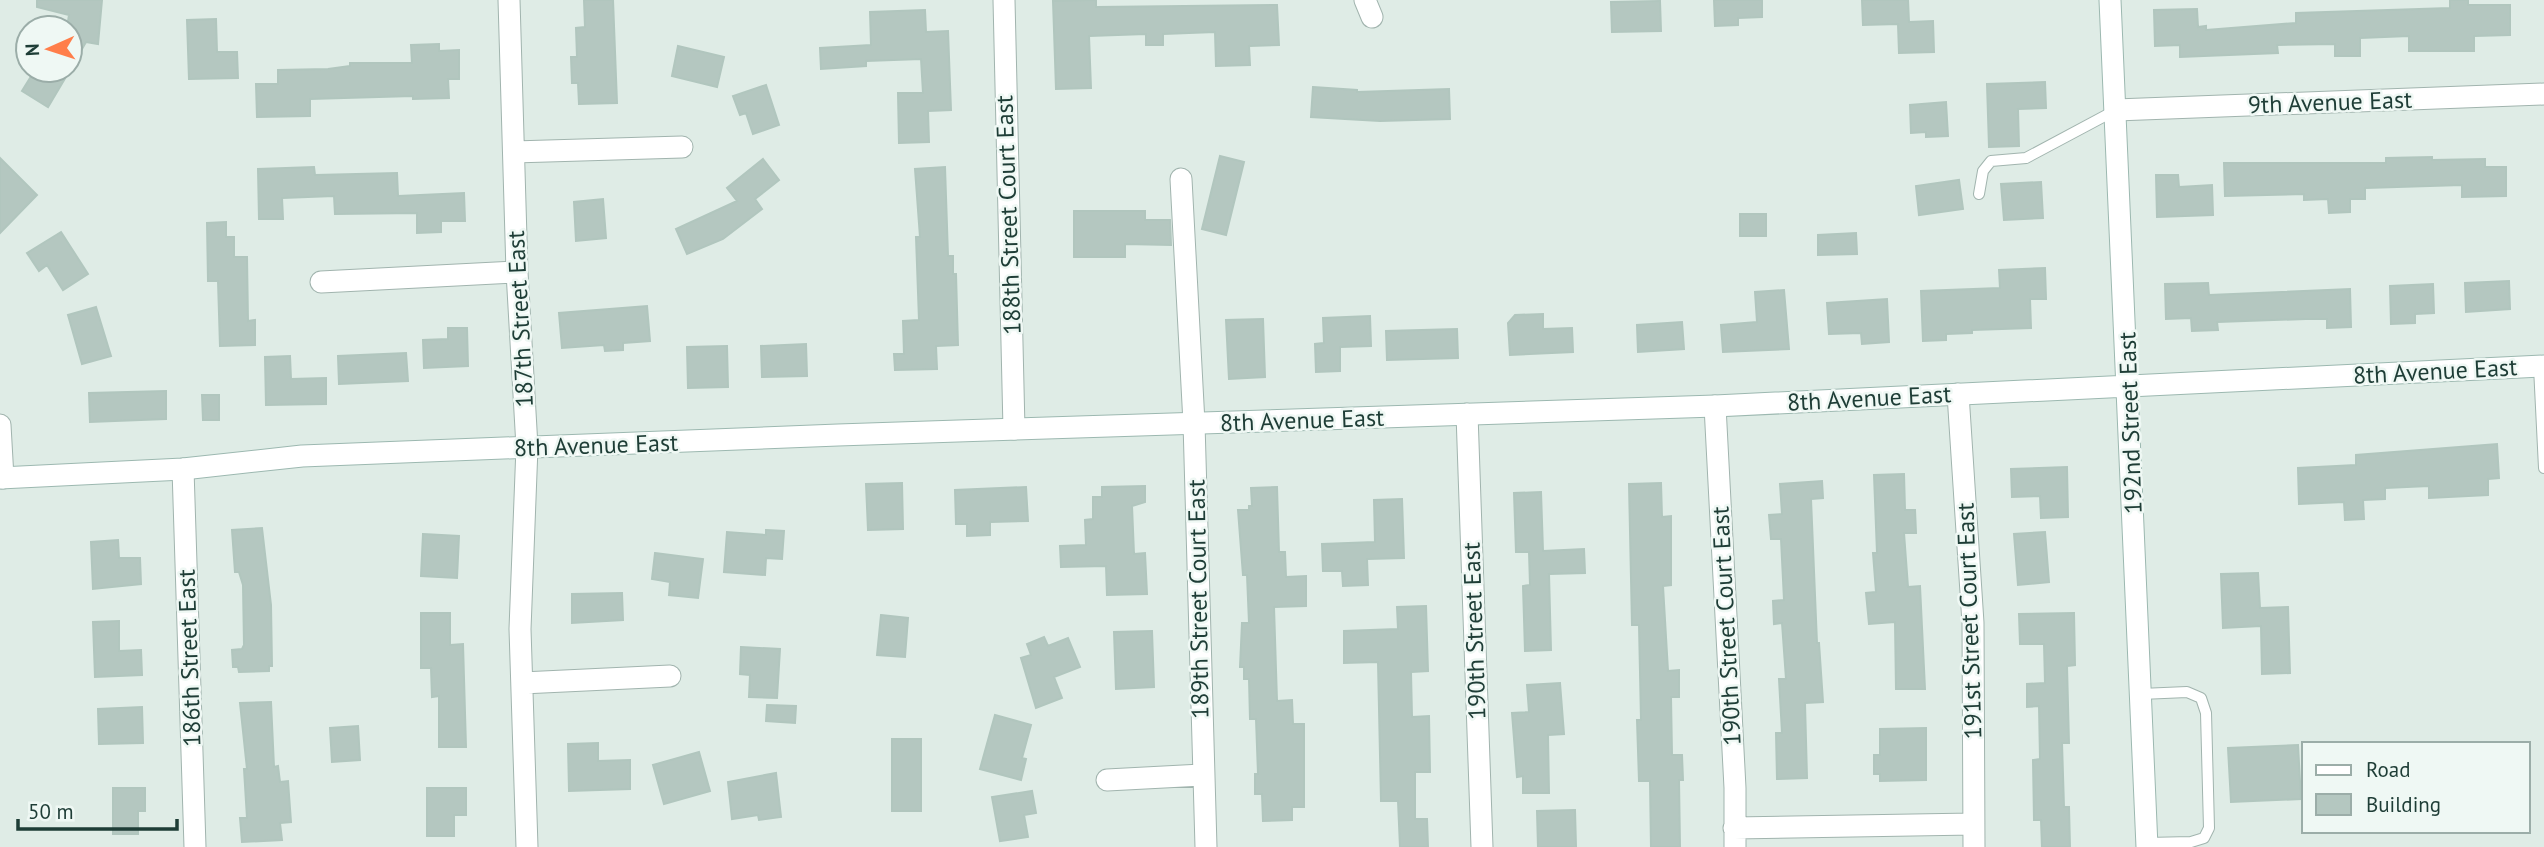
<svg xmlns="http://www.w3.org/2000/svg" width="2544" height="847" font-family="'PT Sans',sans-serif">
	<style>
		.building { fill: #b4c7c0; stroke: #b1c6be; stroke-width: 2 }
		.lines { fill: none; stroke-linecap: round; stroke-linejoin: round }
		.lane-casing { stroke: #a1b4ae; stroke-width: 12 }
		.street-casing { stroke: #a1b4ae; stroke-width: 23 }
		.secondary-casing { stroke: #9cb8b0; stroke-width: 23 }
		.lane { stroke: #fff; stroke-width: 10 }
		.street { stroke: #fff; stroke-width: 21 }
		.secondary { stroke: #fff; stroke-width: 21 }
		.labels { text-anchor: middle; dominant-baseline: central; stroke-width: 5; stroke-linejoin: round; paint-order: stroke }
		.street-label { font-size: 24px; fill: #1e3d36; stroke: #eff8f4 }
	</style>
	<rect width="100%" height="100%" fill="#dfece6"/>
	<path class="building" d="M37,0h65l-4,44 -12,-2 -16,28v-42h-3l2,-13 -32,-8z
		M584,0h29l4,103 -38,1 -1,-21h-6l-1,-26h6l-1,-29 9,-1z
		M1096,0v7l181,-2 2,40 -30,1 1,19 -34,1 -1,-34 -52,2v11h-17v-11l-57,2 2,52 -35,1 -3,-88z
		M1714,0h48v17l-24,1v7l-23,1z
		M1862,0h46l1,22 24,-1 1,31 -35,1 -1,-29 -35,1z
		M2450,0h18v5h42v30l-36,1v15h-65v-15l-49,2v18h-25v-12l-58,1 1,8 -98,4v-12l-25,1 -1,-36 43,-1 1,18 8,-1v4l90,-7v-10l154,-5z
		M1660,1l1,30 -49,1 -1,-30z
		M925,10l1,22 22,-1 3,79 -23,1 1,31 -30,1 -1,-50h25l-2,-34 -55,2v5l-45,3 -1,-21 51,-3 -1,-33z
		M216,19l1,33h20l1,26 -49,1 -2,-59z
		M439,44v7l20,-1v29h-11l1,19 -36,1v-3l-103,3v17l-53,1 -1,-33h22v-14l50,-1 22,-3v-3h62l-1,-18z
		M678,46l46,11 -7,30 -45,-11z
		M35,70h35l-22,37 -26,-16z
		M2045,82l1,26 -28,1 1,37 -30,1 -2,-63z
		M766,85l13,40 -26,9 -7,-21 -6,2 -7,-19z
		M1313,87l44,3v2l92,-3 1,30 -70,2 -69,-4z
		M1946,102l2,34 -22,1v-5l-15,1 -1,-28z
		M1220,156l24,6 -18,73 -24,-6z
		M2432,157v3l53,-1v8h21v29l-44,1v-12l-97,3v11h-15v13l-21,1 -1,-14 -24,1v-6l-79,2 -1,-33h162v-5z
		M0,158l37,37 -37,38z
		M763,159l16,21 -24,19 7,10 -39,30 -36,15 -11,-25 61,-28 -10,-13z
		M314,167l1,8 82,-2 1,23 66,-3 1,28h-24v11l-24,1v-20l-82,1 -1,-18 -52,2 1,21h-24l-1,-50z
		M945,167l3,89h5v18h3l2,71 -22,1 1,23 -42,1 -1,-16h10l-1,-33 16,-1 -3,-83h4l-5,-68z
		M2156,175h22l1,12 33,-2 1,30 -56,2z
		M1959,180l4,29 -44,6 -3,-29z
		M2041,182l2,36 -39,2 -3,-36z
		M603,199l3,39 -30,3 -2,-39z
		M1074,211h71v9h25l1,25 -46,-1v13h-51z
		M1740,214h26v22h-26z
		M226,222v15h8v20h13l1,64 7,-1v25l-35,1 -2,-65h-10l-1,-58z
		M61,232l27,42 -25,16 -16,-25 -8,6 -12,-18z
		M1856,233l1,21 -39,1v-20z
		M2045,268l1,31h-16l1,29 -59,2v3l-26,1v6l-23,1 -2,-50 79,-3 -1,-18z
		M2509,281l1,28 -44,3 -1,-29z
		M2208,283l1,12 141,-6 1,38 -24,1v-9h-21l-89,3 1,8 -26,1 -1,-13 -25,1 -1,-35z
		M2433,284l1,29 -19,1v9l-24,1 -1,-38z
		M1784,290l5,59 -66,3 -2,-27 36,-3 -2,-30z
		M1887,299l2,43 -27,2 -1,-11 -32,1 -2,-31z
		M647,306l3,35 -27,2v7l-18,1 -1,-6 -42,3 -3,-35z
		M96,307l15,49 -29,8 -14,-49z
		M1543,314v15l29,-1 1,24 -63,3 -2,-32 7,-8z
		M1370,316l1,30 -31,1v24l-24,1 -1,-28 9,-1 -1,-25z
		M1263,319l2,58 -36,2 -3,-59z
		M1682,322l2,27 -46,3 -1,-27z
		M448,328h19l1,38 -44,2 -1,-28 25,-1z
		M1457,329l1,29 -71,2 -1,-29z
		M806,344l1,32 -45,1 -1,-31z
		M727,346l1,41 -40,1 -1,-41z
		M406,353l2,28 -69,3 -1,-28z
		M290,356l1,23 35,-1v26l-60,1 -1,-48z
		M166,391v28l-76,3 -1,-29z
		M202,395h17v25h-16z
		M2497,444l2,34 -11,1v16l-59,3v-12l-44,2v11l-22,1 1,19 -19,1 -1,-18 -45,2 -1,-36 58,-3v-10z
		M2067,467l1,50 -27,1 -1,-22 -28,1 -1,-28z
		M1904,474l1,36h10l1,23h-12l4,54 12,-1 5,103h-29l-1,-67 -26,2 -3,-31 10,-1 -3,-39h4l-3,-78z
		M1822,481l1,17 -12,1 6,144h2l4,59 -18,1 2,75 -30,1 -1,-46h6l-3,-54h7l-4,-56 -8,1 -1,-23 11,-1 -3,-61h-10l-2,-24 13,-1 -2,-30z
		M902,483l1,46 -35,1 -2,-46z
		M1661,483l1,34 9,-1v69l-8,1 5,85 11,-1v27h-8l1,58h10l1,25h-4l1,67h-29l-1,-66h-11l-2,-61h4l-2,-95h-7l-3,-141z
		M1145,486v16l-13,4 2,48 11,-1 2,41 -40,1 -1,-29 -45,1 -1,-21 26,-1 -1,-25 8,-1v-22h9v-10z
		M1026,487l2,34 -38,1v13l-23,1v-12h-11l-1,-34z
		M1277,487l2,65h6l1,25 20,-1v30l-32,1 3,94 15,-1 1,24h11v83h-12v13l-29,1 -1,-27h-7v-20h3l-2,-55h-6l-1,-40h-5v-12h-4l2,-44h7l-2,-48h-4l-5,-65h11v-4h3l-1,-18z
		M1541,492l2,59 41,-2 1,24 -36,1 2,76 -26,1 -2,-65 7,-1 -1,-33h-13l-2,-59z
		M1402,499l2,59 -37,1 1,26 -25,1 -1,-15h-19l-1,-27 53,-2 -1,-42z
		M262,528l9,77 1,61h-3v5l-30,1 -1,-5h-5l-1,-17 10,-1 2,-4 -1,-60 -4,-13h-4l-3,-42z
		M766,530l18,1 -2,28 -16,-1 -1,17 -41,-3 3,-40 39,3z
		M2045,532l4,50 -31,3 -4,-51z
		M423,534l36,2 -2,42 -36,-2z
		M118,540l1,18h21l1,26 -48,5 -2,-47z
		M655,553l48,6 -5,39 -29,-3 1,-13 -18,-3z
		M2258,573l2,35 28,-1 2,66 -28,1 -1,-48 -38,2 -2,-54z
		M622,593l1,27 -51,3v-29z
		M1426,606l2,65 -17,1 1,45 17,-1 1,56h-15v47h12l1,28h-28l-2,-46h-17l-3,-139 -34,1v-32l54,-2 -1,-22z
		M421,613h29v32l13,-1 3,103h-27v-51l-7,1 -1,-29h-10z
		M2074,613l1,52 -8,1 2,77h-7l2,64h5l1,40h-28l-1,-27h-7l-1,-60 7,-1 -1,-53 -12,1v-23l18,-1 -1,-39h-24l-1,-30z
		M881,615l27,3 -3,39 -28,-2z
		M119,621v30l22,-1 1,25 -47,2 -2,-55z
		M1152,631l2,56 -38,2 -2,-57z
		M1044,637l4,9 20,-8 12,29 -26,10 8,21 -26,10 -15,-50 10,-3 -4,-11z
		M741,647l39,2 -3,49 -28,-1 1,-22 -10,-1z
		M1560,683l4,51 -16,1 1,58h-26v-17l-6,1 -5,-64 17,-1 -2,-27z
		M271,702l3,65 4,-1 2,16 8,-1 3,41 -11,1 2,17 -40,2 -2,-24h7l-3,-49h3l-7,-66z
		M767,705l29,1 -1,17 -29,-2z
		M142,707l1,36 -44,1 -1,-35z
		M995,715l36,10 -9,33 4,1 -5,21 -41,-11z
		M358,726l2,34 -28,2 -2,-34z
		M1926,728v52l-46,1v-7h-6v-19h6v-26z
		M892,739h29v72h-29z
		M598,743v18l32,-1v29l-61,2 -1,-47z
		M2298,745l3,54 -70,3 -3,-54z
		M699,752l11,39 -46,13 -11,-39z
		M776,773l5,44 -22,3 -1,-5 -26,4 -4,-37z
		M113,788h32v23h-7v23h-25z
		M427,788h39v27h-12v21h-27z
		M1032,791l4,22 -12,2 4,22 -28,4 -8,-44z
		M1575,810l1,37h-38l-1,-36z"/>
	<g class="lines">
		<defs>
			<path id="lane" d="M1979,194l4,-23 8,-10 35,-3 90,-48
				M2539,367l5,101
				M2141,694l46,-2 14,6 5,15 3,115 -5,10 -13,4 -44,1"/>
			<path id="street" d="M509,0l8,272 10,175 -7,182 7,218
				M1004,0l10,429
				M1365,0l7,17
				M2116,110l428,-16
				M514,152l168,-5
				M1181,179l13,244 12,424
				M321,282l196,-10
				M1958,394l15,229 1,224
				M1715,406l20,382v59
				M1467,414l15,433
				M0,425l3,53
				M183,469l12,378
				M522,683l148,-7
				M1107,780l95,-5
				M1734,828l239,-4"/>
			<path id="secondary" d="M2110,0l37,847
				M0,478l183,-9 119,-13 536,-21 877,-29 829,-40"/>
		</defs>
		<use href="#lane" class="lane-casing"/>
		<use href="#street" class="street-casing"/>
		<use href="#secondary" class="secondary-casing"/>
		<use href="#lane" class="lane"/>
		<use href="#street" class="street"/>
		<use href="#secondary" class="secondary"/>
	</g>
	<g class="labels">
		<g class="street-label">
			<text transform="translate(2330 102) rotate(-2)">9th Avenue East</text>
			<text transform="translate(1008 215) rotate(-92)">188th Street Court East</text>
			<text transform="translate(520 319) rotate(-93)">187th Street East</text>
			<text transform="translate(2435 371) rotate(-3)">8th Avenue East</text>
			<text transform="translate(1869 398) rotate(-3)">8th Avenue East</text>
			<text transform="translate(1302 420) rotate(-2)">8th Avenue East</text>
			<text transform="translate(2130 423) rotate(-92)">192nd Street East</text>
			<text transform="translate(596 445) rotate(-2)">8th Avenue East</text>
			<text transform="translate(1198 599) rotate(-91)">189th Street Court East</text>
			<text transform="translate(1969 621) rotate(-92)">191st Street Court East</text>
			<text transform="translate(1726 626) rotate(-93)">190th Street Court East</text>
			<text transform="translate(1474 631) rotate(-92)">190th Street East</text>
			<text transform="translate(189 658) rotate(-92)">186th Street East</text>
		</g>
	</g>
	<rect x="2302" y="742" width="228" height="91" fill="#eff8f4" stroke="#9bada8" stroke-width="2"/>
	<rect x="2316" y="765" width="35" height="10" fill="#ffffff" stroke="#9bada8" stroke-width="2"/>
	<text x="2366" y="777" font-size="21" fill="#1e3d36">Road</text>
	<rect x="2316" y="794" width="35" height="21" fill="#b4c7c0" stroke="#9bada8" stroke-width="2"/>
	<text x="2366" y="812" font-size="21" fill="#1e3d36">Building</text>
	<g transform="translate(49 49) rotate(267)"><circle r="33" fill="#eff8f4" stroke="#9bada8" stroke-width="2"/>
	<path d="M0-5L12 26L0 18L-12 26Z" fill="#ff7e4a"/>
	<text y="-10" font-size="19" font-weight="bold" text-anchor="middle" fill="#1e3d36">N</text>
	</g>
	<path d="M18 819v10h159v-10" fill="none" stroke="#1e3d36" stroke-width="3.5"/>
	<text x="28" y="819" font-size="21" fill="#1e3d36" stroke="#eff8f4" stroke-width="5" paint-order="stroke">50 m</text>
</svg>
